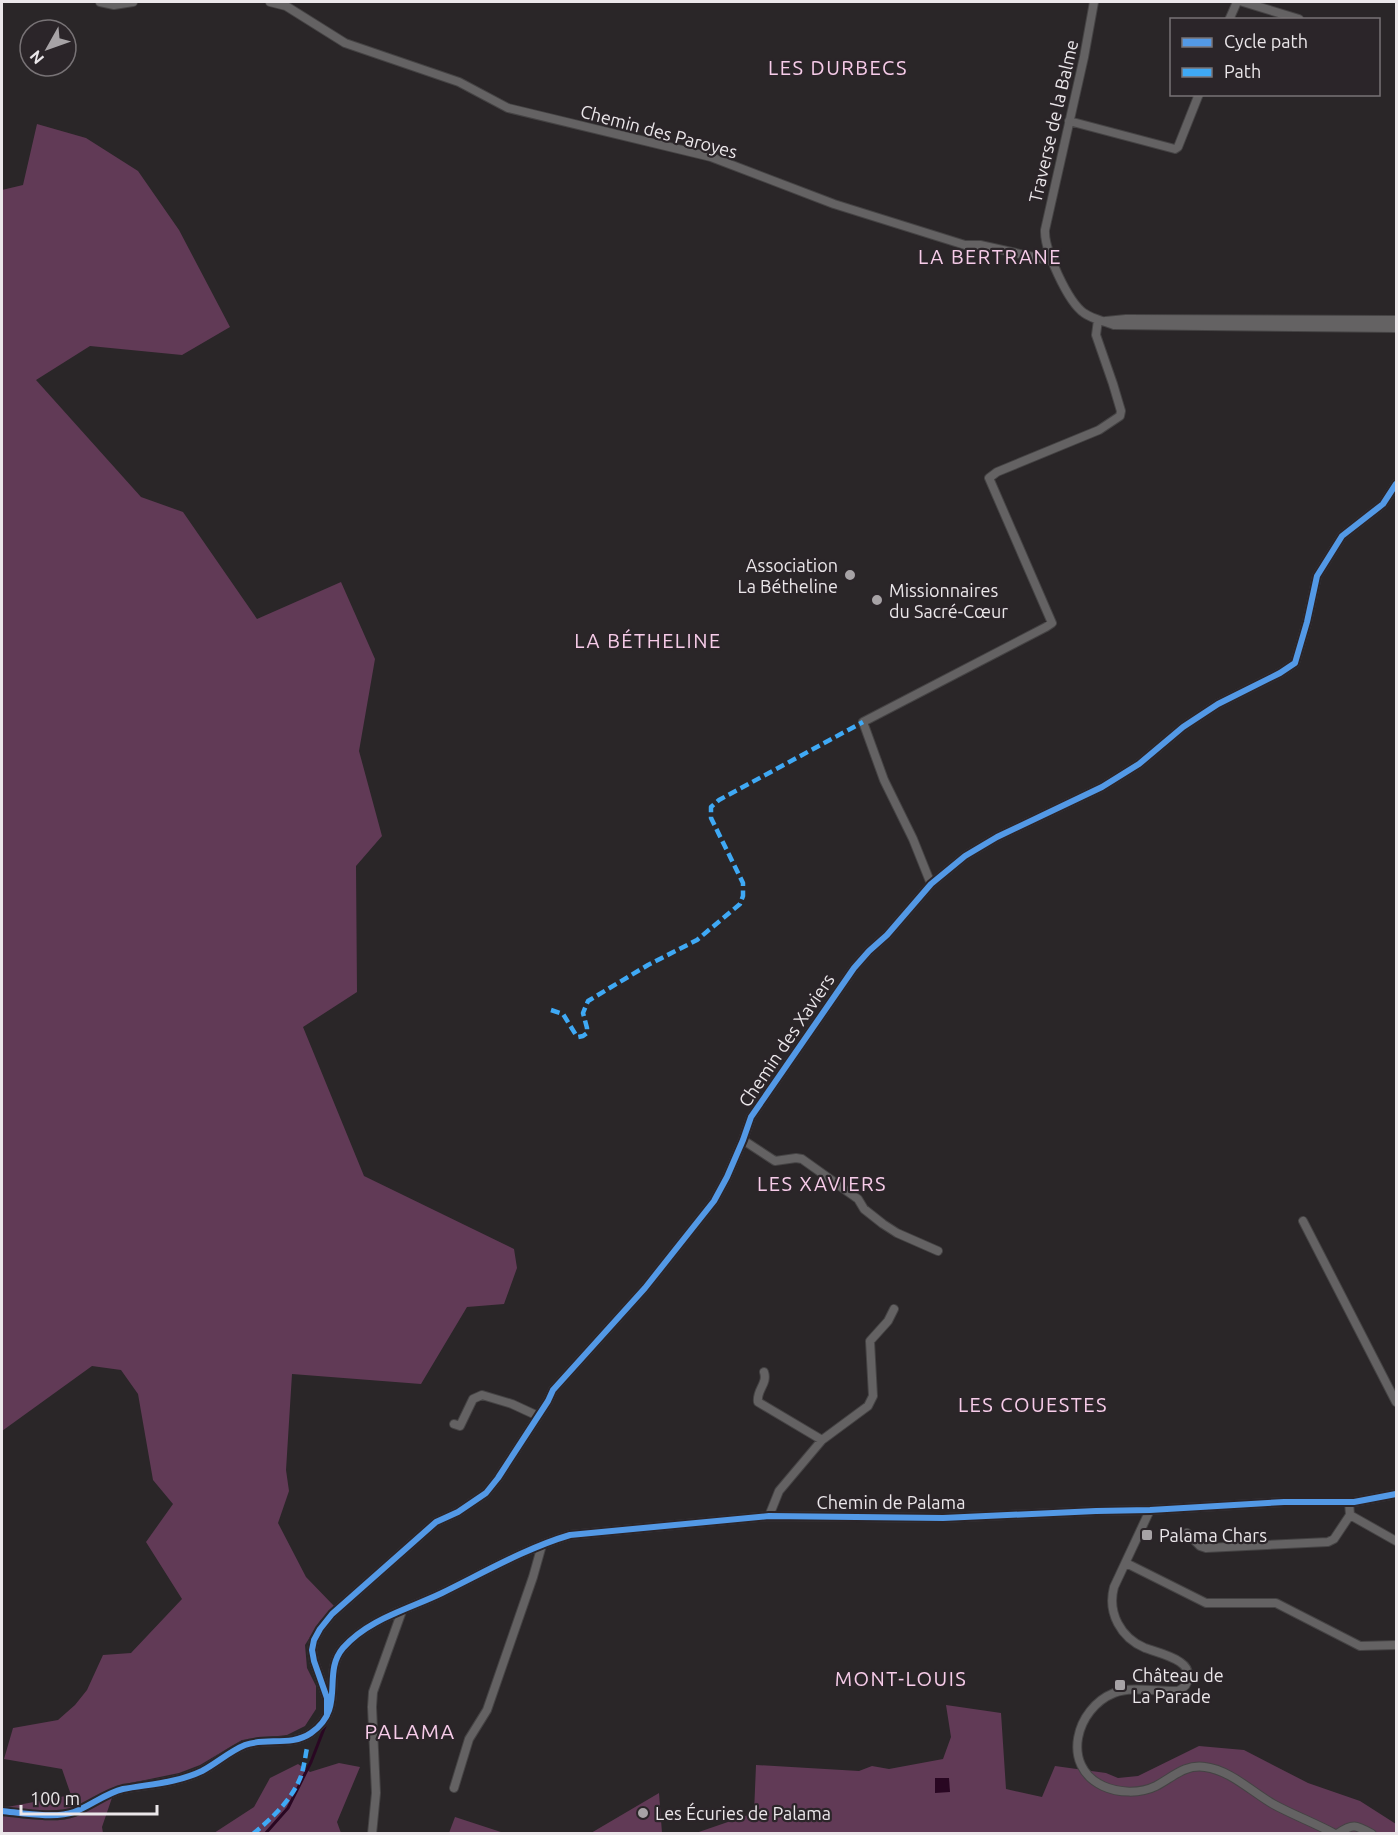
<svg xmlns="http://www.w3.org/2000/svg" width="1398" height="1835" font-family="Ubuntu,sans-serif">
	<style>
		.green { fill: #613a56 }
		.water { fill: #290722 }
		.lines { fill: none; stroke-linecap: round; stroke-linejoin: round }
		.stream { stroke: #290722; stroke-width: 3 }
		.minor-casing { stroke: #454344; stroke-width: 10 }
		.minor { stroke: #646263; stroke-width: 8 }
		.quiet { stroke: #3fa9f5; stroke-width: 4.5; stroke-dasharray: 9 4.5; stroke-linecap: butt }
		.cycleway-casing { stroke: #2b2529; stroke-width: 10 }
		.cycleway { stroke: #5399e6; stroke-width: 6 }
		.poi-dot { fill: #a7a3a6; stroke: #2b2529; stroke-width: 2 }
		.labels { text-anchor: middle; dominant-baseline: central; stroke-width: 4.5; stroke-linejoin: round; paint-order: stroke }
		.street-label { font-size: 18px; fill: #ebe7ea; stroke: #2b2529 }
		.poi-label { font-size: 18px; fill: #ebe7ea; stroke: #2b2529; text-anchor: start }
		.neighbourhood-label { font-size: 20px; letter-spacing: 1.5px; fill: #f7cce9; stroke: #2b2529 }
		.quarter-label { font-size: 21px; letter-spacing: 1.5px; fill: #f7cce9; stroke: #2b2529 }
	</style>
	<rect width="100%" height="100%" fill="#2a2628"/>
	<path class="green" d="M37,124l49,14 52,33 41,59 51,97 -48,28 -92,-9 -54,34 105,117 42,15 74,107 84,-37 34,77 -16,92 23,85 -26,30 1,126 -54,35 61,149 150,73 3,19 -13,36 -37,3 -46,77 -129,-10 -6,96 3,21 -11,32 28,54 28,29 -14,15 -15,24 2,23 9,18v23l-11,17 -18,9 -45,5 -42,25 -21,8 -63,13 -14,41 1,6h-101v-25l69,-13 -9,-26 -58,-10 9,-31 45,-8 17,-15 12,-15 16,-35 28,-2 51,-54 -36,-57 27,-38 -20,-24 -15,-86 -17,-24 -29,-4 -90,65v-1241l21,-5z
		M946,1705l55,8 5,76 36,8 13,-31 51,7 12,5 20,-2 61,-30 45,4 64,33 52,18 36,23v10h-703l61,-21 2,-48 103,6 13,-5 17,3 54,-10 8,-22z
		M339,1763l21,4 -23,55 4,11h-127l40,-26 16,-29 28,-14 12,8z
		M659,1793l3,40h-71z
		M455,1817l49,16h-55z"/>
	<path class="water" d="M935,1778h14l1,14 -15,1z"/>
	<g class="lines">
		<path class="stream" d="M265,1834l23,-26 23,-46 14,-36"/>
		<defs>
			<path id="minor" d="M100,2l14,3 19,-3
				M270,2l16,4 59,37 114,39 49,26 203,49 123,47 131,41h15l72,16
				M1094,2l-10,55 -39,173c-1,20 23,72 39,83 8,6 20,8 30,12l282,3
				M1243,2l56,17
				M1229,20l8,-18
				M1069,121l106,28 3,-2 21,-53
				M1106,321l20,-2 270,1
				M931,884l-18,-45 -29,-59 -21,-58 183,-95 6,-4 -63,-145 8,-6 102,-42 21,-14 1,-5 -8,-27 -17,-49 2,-15
				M743,1140l32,21 21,-3 6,1 56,40 6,10 19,15 14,9 41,18
				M1303,1221l93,181
				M764,1372c4,12 -8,18 -6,30l64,38
				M454,1424l6,2 13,-27 9,-4 30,9 26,12
				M1349,1502l1,13 46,26
				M1150,1510l-36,77c-7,26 7,51 31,61 11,4 25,7 35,14 12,8 11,23 -2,29 -21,1 -45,-5 -64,2 -38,15 -54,73 -11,93 15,7 37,8 53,0 17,-9 29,-22 49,-19 25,3 47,25 68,37 20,11 42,19 62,30
				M769,1516l10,-25 43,-51 46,-34 5,-10 -3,-55 18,-20 6,-12
				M1187,1533l13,13 6,2 122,-6 6,-3 16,-24
				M1126,1563l80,40h70l84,43 36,-1
				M327,1715v-17l-13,-37 -2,-11 2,-10 6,-11 12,-15 104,-92 22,-10 28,-19 12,-15 50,-77 5,-11 92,-102 69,-87 13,-24 16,-37 8,-23 103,-149 15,-17 18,-16 44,-51 34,-28 32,-19 105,-50 37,-23 44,-37 35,-23 62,-31 15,-10 12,-41 10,-46 25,-40 41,-32 13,-20
				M454,1788l15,-49 18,-29 46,-133 9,-32
				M2,1811c20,2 53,8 72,1 16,-6 32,-19 49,-23 27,-5 54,-6 79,-18 15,-8 28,-20 43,-26 21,-8 46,2 66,-12 36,-25 10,-59 32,-85 25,-29 66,-39 99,-55 41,-20 84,-45 128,-58l199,-19 174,2 153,-7 54,-1 134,-8h70l42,-8
				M372,1834l4,-41 -4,-86 1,-15 29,-81
				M1337,1834c16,-11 19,-9 35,0"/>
		</defs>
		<use href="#minor" class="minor-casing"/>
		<use href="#minor" class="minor"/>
		<path class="quiet" d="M551,1010l12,4 13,21 2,2 5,-1 4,-3v-5l-4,-15 5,-12 60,-36 49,-25 43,-36 3,-8v-13l-32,-65v-11l8,-7 144,-78
			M253,1834c19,-16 39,-34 48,-58 3,-9 4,-18 6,-28"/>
		<defs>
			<path id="cycleway" d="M327,1715v-17l-13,-37 -2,-11 2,-10 6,-11 12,-15 104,-92 22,-10 28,-19 12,-15 50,-77 5,-11 92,-102 69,-87 13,-24 16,-37 8,-23 103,-149 15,-17 18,-16 44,-51 34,-28 32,-19 105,-50 37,-23 44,-37 35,-23 62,-31 15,-10 12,-41 10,-46 25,-40 41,-32 13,-20
				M2,1811c20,2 53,8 72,1 16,-6 32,-19 49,-23 27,-5 54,-6 79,-18 15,-8 28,-20 43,-26 21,-8 46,2 66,-12 36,-25 10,-59 32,-85 25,-29 66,-39 99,-55 41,-20 84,-45 128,-58l199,-19 174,2 153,-7 54,-1 134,-8h70l42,-8"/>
		</defs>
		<use href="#cycleway" class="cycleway-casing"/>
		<use href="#cycleway" class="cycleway"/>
	</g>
	<g class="poi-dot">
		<circle cx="850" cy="575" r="6"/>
		<circle cx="877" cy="600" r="6"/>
		<rect x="1141" y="1529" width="12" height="12" rx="3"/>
		<rect x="1114" y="1679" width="12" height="12" rx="3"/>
		<circle cx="643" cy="1813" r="6"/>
	</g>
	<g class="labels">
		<g class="street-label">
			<text transform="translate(1053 121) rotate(-77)">Traverse de la Balme</text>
			<text transform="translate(659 131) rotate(15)">Chemin des Paroyes</text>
			<text transform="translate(786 1040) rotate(-56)">Chemin des Xaviers</text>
			<text x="891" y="1502">Chemin de Palama</text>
		</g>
		<g class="poi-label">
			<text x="838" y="565" text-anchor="end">Association<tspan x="838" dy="21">La Bétheline</tspan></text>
			<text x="889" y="590">Missionnaires<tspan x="889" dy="21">du Sacré-Cœur</tspan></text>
			<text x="1159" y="1535">Palama Chars</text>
			<text x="1132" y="1675">Château de<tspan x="1132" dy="21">La Parade</tspan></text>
			<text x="655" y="1813">Les Écuries de Palama</text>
		</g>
		<g class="neighbourhood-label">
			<text x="838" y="67">LES DURBECS</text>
			<text x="990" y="256">LA BERTRANE</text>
			<text x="648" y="640">LA BÉTHELINE</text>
			<text x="822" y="1183">LES XAVIERS</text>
			<text x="1033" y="1404">LES COUESTES</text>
			<text x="901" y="1678">MONT-LOUIS</text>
		</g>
		<g class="quarter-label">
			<text x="410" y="1731">PALAMA</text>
		</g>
	</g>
	<rect width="1398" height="1835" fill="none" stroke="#ebe7ea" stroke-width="6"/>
	<rect x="1170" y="18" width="210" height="78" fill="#2b2529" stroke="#787376" stroke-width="1.5"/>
	<rect x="1182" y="38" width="30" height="9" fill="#5399e6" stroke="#787376" stroke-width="1.5"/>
	<text x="1224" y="48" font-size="18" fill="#ebe7ea">Cycle path</text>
	<rect x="1182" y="68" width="30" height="9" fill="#3fa9f5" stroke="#787376" stroke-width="1.5"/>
	<text x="1224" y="78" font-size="18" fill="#ebe7ea">Path</text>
	<g transform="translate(48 48) rotate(230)"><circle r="28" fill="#2b2529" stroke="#787376" stroke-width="1.5"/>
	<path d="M0-4.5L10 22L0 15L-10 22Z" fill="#a7a3a6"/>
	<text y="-9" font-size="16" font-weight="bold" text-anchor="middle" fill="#ebe7ea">N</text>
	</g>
	<path d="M21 1805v9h136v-9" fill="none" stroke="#ebe7ea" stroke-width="3"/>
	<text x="30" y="1805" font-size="18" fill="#ebe7ea" stroke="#2b2529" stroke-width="4.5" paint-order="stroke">100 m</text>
</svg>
